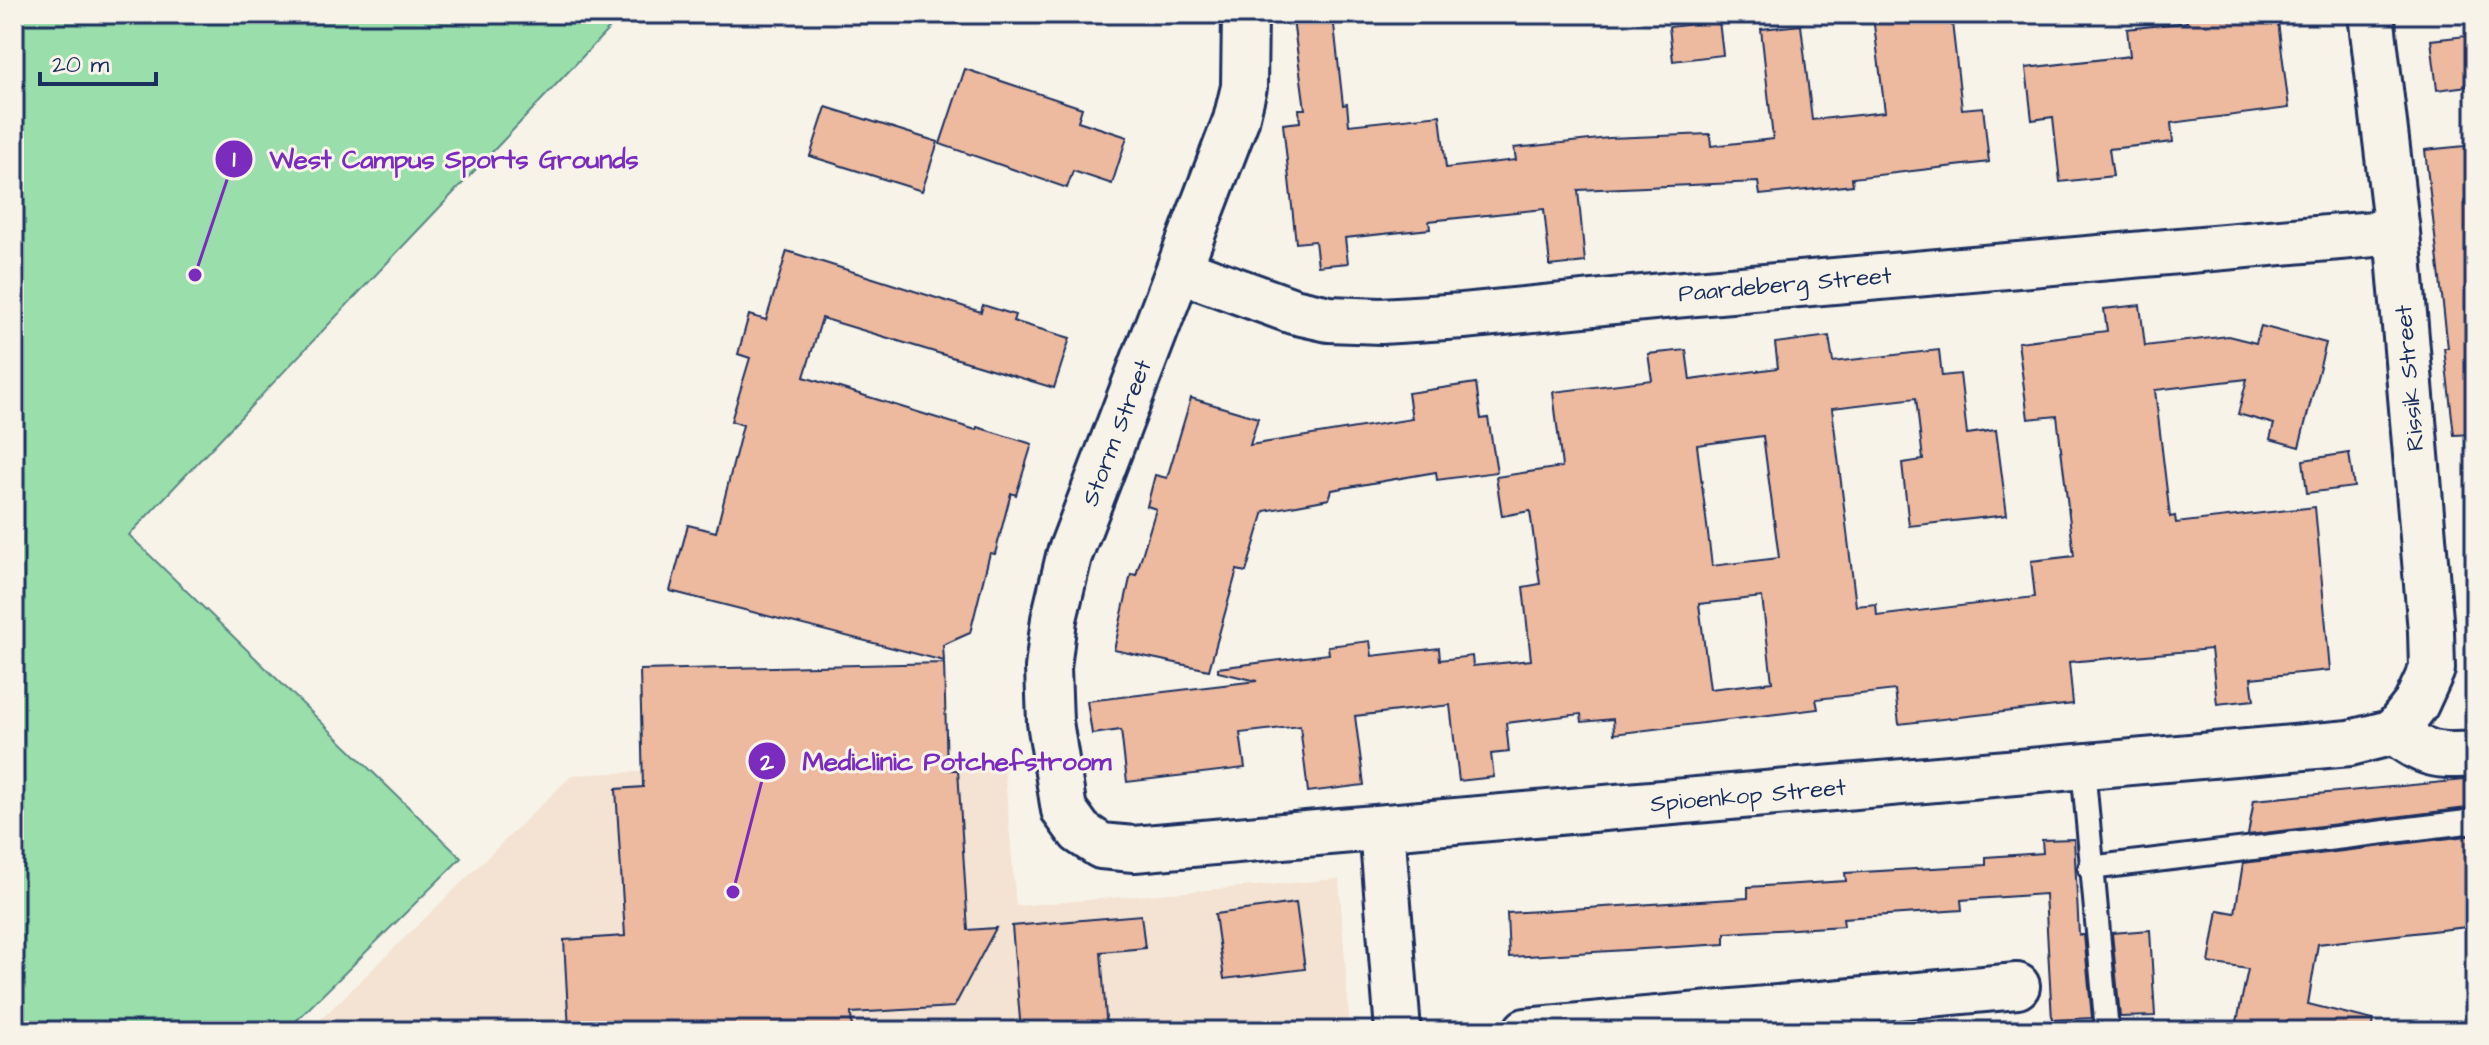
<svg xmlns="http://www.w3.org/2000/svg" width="2489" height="1045" font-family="'Architects Daughter',sans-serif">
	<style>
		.built { fill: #f4e2d2 }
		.green { fill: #9adfab; stroke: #5a8784; stroke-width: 2 }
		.building { fill: #edb99f; stroke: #1b2f5e; stroke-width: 2; fill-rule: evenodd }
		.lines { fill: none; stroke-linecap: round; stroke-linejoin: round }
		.service-casing { stroke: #1b2f5e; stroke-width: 28 }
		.minor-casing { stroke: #1b2f5e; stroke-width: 50 }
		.service { stroke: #f7f3e8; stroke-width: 22 }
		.minor { stroke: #f7f3e8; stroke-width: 44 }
		.labels { text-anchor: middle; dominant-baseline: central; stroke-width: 6; stroke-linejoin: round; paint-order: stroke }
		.street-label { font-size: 24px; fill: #1b2f5e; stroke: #f7f3e8 }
		.leader { fill: none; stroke: #7b2cbf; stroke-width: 3 }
		.callout-dot { fill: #7b2cbf; stroke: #f7f3e8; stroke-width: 3 }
		.mark-label { font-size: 24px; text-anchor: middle; font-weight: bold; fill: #fff }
		.callout-label { font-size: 26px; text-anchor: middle; font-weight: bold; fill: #7b2cbf; stroke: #f7f3e8; stroke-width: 6; stroke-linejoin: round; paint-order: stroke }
	</style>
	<rect width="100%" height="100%" fill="#f7f3e8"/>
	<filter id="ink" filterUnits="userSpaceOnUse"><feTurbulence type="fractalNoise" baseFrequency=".0125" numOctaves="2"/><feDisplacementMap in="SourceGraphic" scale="16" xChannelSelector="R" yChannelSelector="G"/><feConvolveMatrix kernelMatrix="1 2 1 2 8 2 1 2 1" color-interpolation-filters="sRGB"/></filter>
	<g filter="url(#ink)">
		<path class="built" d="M1003,755l13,151 323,-27 11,152h-1041l263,-256z"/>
		<path class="green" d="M14,14h609l-494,521 332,323 -175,173h-272z"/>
		<path class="building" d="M1900,14h51l11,95 21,-2 6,55 -137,16 1,7 -93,10 -2,-13 -180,8 7,72 -35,4 -6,-57 -115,12 1,8 -85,9 3,25 -30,3 -3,-25 -19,2 -13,-119 17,-2 -1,-13h6l-12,-89 40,-4 10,89 4,-1 2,21 91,-10 6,53 70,-8 -2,-12 95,-10 101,-4 1,12 62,-7 -12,-110 40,-4 11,95 73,-8 -12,-95z
			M2186,14h91l12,94 -118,15 2,19 -64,7 4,27 -53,6 -7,-65 -21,3 -6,-52 104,-12 -3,-27 60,-7z
			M1719,21l4,34 -50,6 -4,-34z
			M2475,35v50l-38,5 -6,-50z
			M965,69l117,39 -4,13 49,16 -15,47 -39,-13 -6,17 -127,-44z
			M826,107l112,35 -16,49 -112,-35z
			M2475,145v289l-21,1 -10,-87h4l-23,-198z
			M787,251l194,61 2,-7 32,10 -2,6 57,17 -16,50 -232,-70 -18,59 172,53 1,-3 55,17 -16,51 -5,-2 -16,61 -5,-1 -20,80 -27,12 1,16 -274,-70 18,-66 28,7 27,-107 -12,-4 19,-63 -12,-4 11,-39 17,5z
			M2140,305l5,41 83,-10 28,7 5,-17 65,17 -27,104 -29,-8 4,-15 -36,-10 9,-35 -92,11 15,127 5,-1 1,7 139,-16 15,163 -79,8 3,22 -37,4 -6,-55 -142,13 4,42 -174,20 -4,-34 -79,9 2,10 -204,25 -1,-15 -31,3 -1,-8 -75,9 3,29 -18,2 3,23 -35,4 -9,-76 -95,11 9,69 -56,7 -8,-66 -60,7 5,35 -118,14 -6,-52 -29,4 -5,-33 170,-20 -39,-9v-4l111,-14 -1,-8 42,-5 2,15 67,-8 1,12 32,-4 1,10 58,-6 -8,-73 17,-3 -10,-73 -28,5 -6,-39 66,-10 -9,-75 99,-12 -4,-26 38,-4 4,30 88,-12 -3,-25 54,-7 4,26 106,-12 3,26 18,-2 7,60 29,-4 11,85 -98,11 -7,-63 21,-3 -7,-62 -84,10 24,198 20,-2 1,12 158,-19 -4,-36 43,-5 -17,-140 -29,3 -10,-77 89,-11 -3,-22zM1763,436l16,122 -67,8 -15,-121zM1762,597l10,85 -62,7 -11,-85z
			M1476,383l5,36 7,-1 9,54 -60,8 -1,-8 -104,18 -3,9 -65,12 -18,61 -9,-2 -28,100 -95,-20 17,-76 5,1 20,-66 -9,-3 8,-31 12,3 24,-80 67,20 -8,27 162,-26 -4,-26z
			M2349,453l5,34 -47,6 -4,-33z
			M944,663l3,107h11l10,160 28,-2 -42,79 -103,6 1,18h-283l-5,-91 61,-4 -9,-147 27,-2 -3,-117z
			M2475,779v28l-227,28 6,-35z
			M2475,835v91l-157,18 -10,60 65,16 -2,11h-136l13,-62 -39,-6 9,-53 17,3 8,-50z
			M2074,839l5,96h5l8,83 -40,2 -7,-126 -84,6 1,10 -119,8 1,8 -119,7v11l-216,13 -2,-44 241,-15v-11l98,-6 -1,-8 141,-8v-8l57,-4 -1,-13z
			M1296,903l9,66 -81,10 -9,-65z
			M1141,915l4,33 -44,4 6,79h-86l-9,-105z
			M2150,930l5,86 -35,1 -8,-84z"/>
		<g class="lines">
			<defs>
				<path id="service" d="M2083,767l24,264
					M2090,868l385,-47"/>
				<path id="minor" d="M1245,14l-1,73 -8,33 -167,436 -15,63 -6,49 2,54 14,88 16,22 21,14 33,3 1216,-106 44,-11
					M2371,14l26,218 34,399 1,38 -16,35 -22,28
					M1180,270l113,41 36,8 52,2 82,-5 210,-21 724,-63
					M2394,732c33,23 40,25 81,22
					M1382,828l16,203
					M1526,1031l491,-45"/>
			</defs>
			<use href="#service" class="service-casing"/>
			<use href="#minor" class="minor-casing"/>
			<use href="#service" class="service"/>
			<use href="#minor" class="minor"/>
		</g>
	</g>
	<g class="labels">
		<g class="street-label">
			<text transform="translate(1785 285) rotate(-5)">Paardeberg Street</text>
			<text transform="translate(2410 378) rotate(-95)">Rissik Street</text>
			<text transform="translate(1117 433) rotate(-69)">Storm Street</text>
			<text transform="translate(1748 796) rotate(-5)">Spioenkop Street</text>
		</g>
	</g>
	<path class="leader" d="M195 275L234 159M733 892L767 761"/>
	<g class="callout-dot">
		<circle cx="195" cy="275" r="8"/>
		<circle cx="733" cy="892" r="8"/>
		<circle cx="234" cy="159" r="20"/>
		<circle cx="767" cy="761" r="20"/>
	</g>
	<g class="mark-label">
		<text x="234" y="167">1</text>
		<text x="767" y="770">2</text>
	</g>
	<g class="callout-label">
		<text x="454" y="168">West Campus Sports Grounds</text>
		<text x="957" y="770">Mediclinic Potchefstroom</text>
	</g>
	<rect width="2489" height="1045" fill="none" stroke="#f7f3e8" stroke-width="48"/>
	<rect x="24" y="24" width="2441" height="997" fill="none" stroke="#1b2f5e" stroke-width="3" filter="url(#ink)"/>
	<path d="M40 72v12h116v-12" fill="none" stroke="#1b2f5e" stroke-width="4"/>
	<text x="52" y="72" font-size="24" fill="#1b2f5e" stroke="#f7f3e8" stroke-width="6" paint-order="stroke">20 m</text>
</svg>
